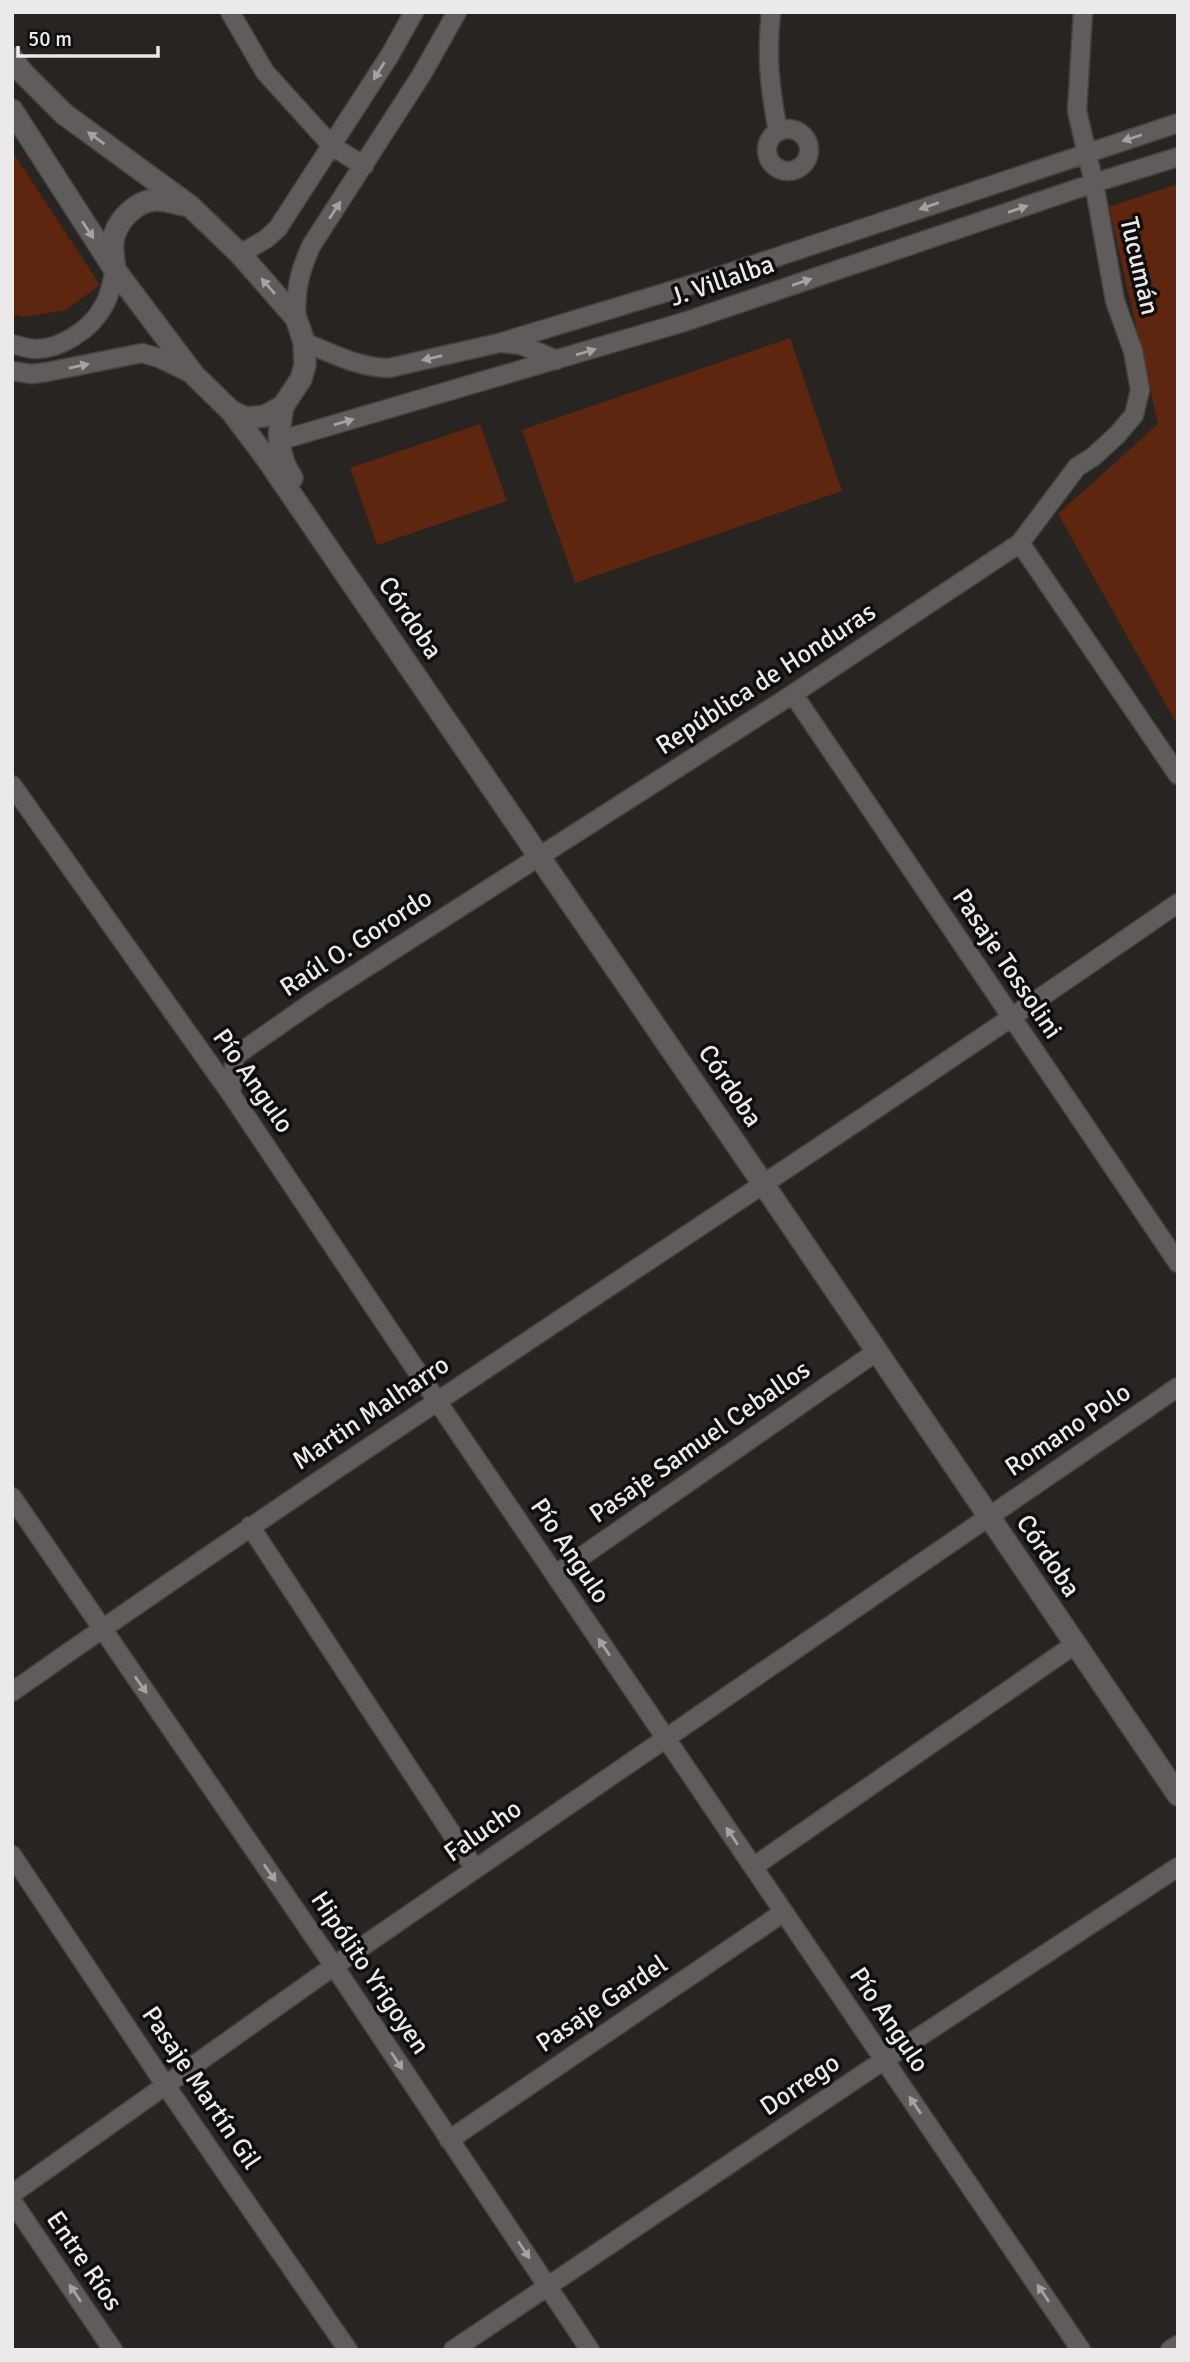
<svg xmlns="http://www.w3.org/2000/svg" width="1190" height="2362" font-family="Signika,sans-serif">
	<style>
		.green { fill: #5e260e }
		.lines { fill: none; stroke-linecap: round; stroke-linejoin: round }
		.minor-casing { stroke: #454241; stroke-width: 21 }
		.tertiary-casing { stroke: #454241; stroke-width: 24 }
		.minor { stroke: #605c5b; stroke-width: 18 }
		.tertiary { stroke: #605c5b; stroke-width: 21 }
		.oneway { fill: #a6a2a2 }
		.labels { text-anchor: middle; dominant-baseline: central; stroke-width: 7; stroke-linejoin: round; paint-order: stroke }
		.street-label { font-size: 26px; fill: #ebe9e9; stroke: #0f0d0d }
	</style>
	<rect width="100%" height="100%" fill="#272422"/>
	<path class="green" d="M12,151l88,134 -34,25 -42,7 -12,-3z
		M1178,184v542l-120,-212 100,-90 -49,-217z
		M790,338l52,153 -267,92 -53,-153z
		M480,424l27,77 -130,44 -27,-77z"/>
	<g class="lines">
		<defs>
			<path id="minor" d="M230,12l35,60 67,74 32,20
				M771,12c-5,45 -1,76 7,120
				M767 150a21 21 0 1 1 42 0a21 21 0 1 1-42 0Z
				M240,254l26,-15 12,-11 112,-173 24,-43
				M296,318c0,-30 3,-45 15,-72l111,-172 35,-62
				M304,342c27,11 55,26 85,26l110,-25 224,-68 455,-152
				M502,343l19,2 36,15
				M12,344c7,2 15,4 22,5 26,1 57,-20 69,-42 7,-11 9,-24 12,-37
				M12,371l20,3 15,-2 95,-19 17,5 35,17
				M278,441l406,-119 410,-139 84,-26
				M1020,543l158,232
				M793,694l385,569
				M12,785l219,309 206,307 644,949
				M231,1094l4,-38 85,-59 473,-303 227,-151 57,-76 16,-10 24,-22 17,-20 6,-25 -7,-39 -18,-50 -21,-118 -17,-72 6,-99
				M12,1497l322,469 256,384
				M250,1526l225,343
				M555,1575l321,-223
				M12,1692c384,-270 780,-521 1166,-789
				M12,1855l154,231 182,264
				M753,1867l321,-222
				M449,2140l335,-228
				M12,2194l322,-228 844,-579
				M12,2201l101,149
				M453,2350l431,-290 294,-193
				M1170,2350l8,-5"/>
			<path id="tertiary" d="M12,58l11,15 41,41 126,92 50,48 56,64 8,24 1,23 -4,14 -18,27 -18,10 -19,2 -15,-7 -37,-36 -79,-105 -103,-160
				M115,270c-1,-9 -3,-19 -2,-28 2,-20 23,-42 44,-42 9,0 19,4 28,5
				M283,406c-5,27 -7,48 9,72
				M231,411l36,48 497,726 414,610"/>
		</defs>
		<use href="#minor" class="minor-casing"/>
		<use href="#tertiary" class="tertiary-casing"/>
		<use href="#minor" class="minor"/>
		<use href="#tertiary" class="tertiary"/>
	</g>
	<defs><path id="oneway-solid" d="M-6-.8H1V-3.2L6.5 0L1 3.2V.8H-6Z" transform="scale(1.75)"/></defs>
	<g class="oneway">
		<use href="#oneway-solid" transform="translate(379 71) rotate(122)"/>
		<use href="#oneway-solid" transform="translate(96 138) rotate(-144)"/>
		<use href="#oneway-solid" transform="translate(1132 138) rotate(162)"/>
		<use href="#oneway-solid" transform="translate(929 206) rotate(161)"/>
		<use href="#oneway-solid" transform="translate(1018 209) rotate(-19)"/>
		<use href="#oneway-solid" transform="translate(335 210) rotate(-57)"/>
		<use href="#oneway-solid" transform="translate(88 230) rotate(56)"/>
		<use href="#oneway-solid" transform="translate(802 282) rotate(-19)"/>
		<use href="#oneway-solid" transform="translate(268 286) rotate(-131)"/>
		<use href="#oneway-solid" transform="translate(586 352) rotate(-16)"/>
		<use href="#oneway-solid" transform="translate(432 358) rotate(167)"/>
		<use href="#oneway-solid" transform="translate(79 366) rotate(-12)"/>
		<use href="#oneway-solid" transform="translate(344 422) rotate(-16)"/>
		<use href="#oneway-solid" transform="translate(604 1647) rotate(-124)"/>
		<use href="#oneway-solid" transform="translate(141 1685) rotate(55)"/>
		<use href="#oneway-solid" transform="translate(732 1836) rotate(-124)"/>
		<use href="#oneway-solid" transform="translate(270 1873) rotate(55)"/>
		<use href="#oneway-solid" transform="translate(397 2061) rotate(57)"/>
		<use href="#oneway-solid" transform="translate(915 2105) rotate(-124)"/>
		<use href="#oneway-solid" transform="translate(524 2250) rotate(56)"/>
		<use href="#oneway-solid" transform="translate(75 2293) rotate(-124)"/>
		<use href="#oneway-solid" transform="translate(1043 2293) rotate(-124)"/>
	</g>
	<g class="labels">
		<g class="street-label">
			<text transform="translate(1139 266) rotate(77)">Tucumán</text>
			<text transform="translate(722 281) rotate(-19)">J. Villalba</text>
			<text transform="translate(410 618) rotate(56)">Córdoba</text>
			<text transform="translate(766 679) rotate(-33)">República de Honduras</text>
			<text transform="translate(356 943) rotate(-33)">Raúl O. Gorordo</text>
			<text transform="translate(1007 964) rotate(56)">Pasaje Tossolini</text>
			<text transform="translate(253 1081) rotate(55)">Pío Angulo</text>
			<text transform="translate(730 1086) rotate(56)">Córdoba</text>
			<text transform="translate(371 1413) rotate(-34)">Martin Malharro</text>
			<text transform="translate(1068 1430) rotate(-34)">Romano Polo</text>
			<text transform="translate(700 1442) rotate(-35)">Pasaje Samuel Ceballos</text>
			<text transform="translate(570 1551) rotate(56)">Pío Angulo</text>
			<text transform="translate(1048 1556) rotate(56)">Córdoba</text>
			<text transform="translate(483 1831) rotate(-35)">Falucho</text>
			<text transform="translate(370 1973) rotate(56)">Hipólito Yrigoyen</text>
			<text transform="translate(602 2004) rotate(-34)">Pasaje Gardel</text>
			<text transform="translate(889 2020) rotate(56)">Pío Angulo</text>
			<text transform="translate(800 2085) rotate(-34)">Dorrego</text>
			<text transform="translate(201 2088) rotate(56)">Pasaje Martín Gil</text>
			<text transform="translate(84 2261) rotate(56)">Entre Ríos</text>
		</g>
	</g>
	<rect width="1190" height="2362" fill="none" stroke="#ebe9e9" stroke-width="28"/>
	<path d="M18 46v10h140v-10" fill="none" stroke="#ebe9e9" stroke-width="3.5"/>
	<text x="28" y="46" font-size="21" fill="#ebe9e9" stroke="#0f0d0d" stroke-width="5" paint-order="stroke">50 m</text>
</svg>
